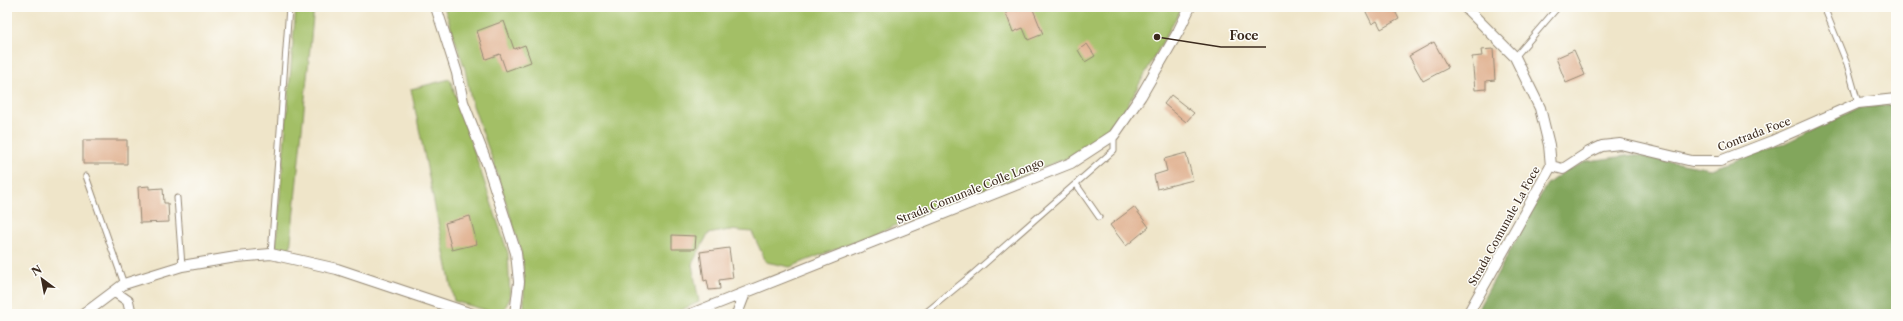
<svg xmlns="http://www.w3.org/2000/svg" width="1903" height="321" font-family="'Libre Caslon Text',serif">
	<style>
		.green { fill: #a3bf66; stroke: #6f7442 }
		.forest { fill: #82a65b; stroke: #5e683c }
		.building { fill: #e0b08f }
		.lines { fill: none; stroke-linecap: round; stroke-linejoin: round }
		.service-casing { stroke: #958874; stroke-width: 7 }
		.minor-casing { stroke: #958874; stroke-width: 12 }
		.service { stroke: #fff; stroke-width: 5 }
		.minor { stroke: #fff; stroke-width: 10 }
		.labels { text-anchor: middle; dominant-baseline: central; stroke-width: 3; stroke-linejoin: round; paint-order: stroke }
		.street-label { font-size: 11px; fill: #3b2a1e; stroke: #fdfcf7 }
		.leader { fill: none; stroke: #3b2a1e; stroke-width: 1.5 }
		.callout-dot { fill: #3b2a1e; stroke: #fdfcf7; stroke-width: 1.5 }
		.callout-label { font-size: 12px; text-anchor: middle; font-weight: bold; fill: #3b2a1e; stroke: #fdfcf7; stroke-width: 3; stroke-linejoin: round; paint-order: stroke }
	</style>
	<rect width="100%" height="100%" fill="#fdfcf7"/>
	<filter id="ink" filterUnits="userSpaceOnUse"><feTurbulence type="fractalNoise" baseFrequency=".025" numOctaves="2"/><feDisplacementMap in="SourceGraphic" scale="8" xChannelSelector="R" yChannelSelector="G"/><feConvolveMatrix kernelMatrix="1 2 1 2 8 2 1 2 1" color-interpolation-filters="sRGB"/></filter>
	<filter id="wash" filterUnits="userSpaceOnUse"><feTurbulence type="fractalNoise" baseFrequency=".012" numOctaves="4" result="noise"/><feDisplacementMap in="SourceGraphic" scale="16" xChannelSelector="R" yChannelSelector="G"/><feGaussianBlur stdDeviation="0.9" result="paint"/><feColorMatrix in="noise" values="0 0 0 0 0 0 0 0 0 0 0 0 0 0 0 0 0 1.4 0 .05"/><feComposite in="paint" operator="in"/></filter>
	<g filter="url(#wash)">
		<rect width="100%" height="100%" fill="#efe5c9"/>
		<path class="green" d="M296,7h18l-24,244 -13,-2 -1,-5z
			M444,7h738l-56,101 -25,29 -31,20 -280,110 -24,-5 -14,-30 -23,-2 -21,4 -16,30 7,38 -26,12h-149v-39l-4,-27 -26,-84 -23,-64 -6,-31z
			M450,79l58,174 2,45 -7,14 -7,1 -42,-12 -43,-212z"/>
		<path class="forest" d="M1896,104v210h-421l72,-130 18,-13 23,-10 45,-6 78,14 64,-21 83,-40z"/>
		<g id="blocks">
			<path class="building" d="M1032,7l11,27 -15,6 -5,-12 -10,4 -9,-24z
				M1371,7h22l6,12 -18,10 -4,-8 -5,3 -7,-14z
				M504,21l10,28 11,-4 6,17 -25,9 -6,-17 -14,5 -9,-28z
				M1434,42l14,26 -25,13 -14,-25z
				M1087,44l8,12 -10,6 -7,-12z
				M1493,49l2,31 -9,1v8l-11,1 -3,-33 10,-1 -1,-6z
				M1574,50l11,25 -19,8 -10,-25z
				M1171,95l23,18 -8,9 -22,-18z
				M83,140h44v24h-44z
				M1186,153l7,27 -36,9 -3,-14 13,-4 -3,-12z
				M149,186v3l14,-1 1,15h4l1,19 -29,1 -2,-36z
				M1134,207l15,20 -23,19 -16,-21z
				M470,216l7,28 -25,6 -7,-27z
				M672,235l24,1 -1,13h-23z
				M729,248l4,30 -14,2 1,9 -11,1 -2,-10 -3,1 -4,-29z"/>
		</g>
	</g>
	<g filter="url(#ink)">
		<use href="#blocks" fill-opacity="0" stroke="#958874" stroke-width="1"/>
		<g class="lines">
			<defs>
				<path id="service" d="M1824,7l23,57 11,39
					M1515,57l43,-50
					M86,176l38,108
					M1076,184l23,33
					M177,198l5,68
					M271,254l18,-247
					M924,314l50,-41 140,-123v-15"/>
				<path id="minor" d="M436,7l21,66 6,29 25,64 28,87 3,29 -4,32
					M1465,7l50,50 25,51 9,37 2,21 -83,148
					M1551,166l12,3 26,-17 13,-6 18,-2 72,17h28l52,-20 86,-38 38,-4
					M115,292l13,9 3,13
					M84,314l40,-30 58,-18 54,-9 35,-3 66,15 135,45
					M691,314l380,-151 43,-28 27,-39 37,-64 12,-25
					M737,314l8,-21"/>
			</defs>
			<use href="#service" class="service-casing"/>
			<use href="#minor" class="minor-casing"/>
			<use href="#service" class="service"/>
			<use href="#minor" class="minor"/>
		</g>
	</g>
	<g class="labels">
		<g class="street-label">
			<text transform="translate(1754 134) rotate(-21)">Contrada Foce</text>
			<text transform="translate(970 191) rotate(-22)">Strada Comunale Colle Longo</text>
			<text transform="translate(1504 226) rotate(-61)">Strada Comunale La Foce</text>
		</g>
	</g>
	<path class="leader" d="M1157 37L1221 47H1266"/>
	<circle class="callout-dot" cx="1157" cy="37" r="4"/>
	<g class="callout-label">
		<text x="1244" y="40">Foce</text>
	</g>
	<rect width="1903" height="321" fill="none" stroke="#fdfcf7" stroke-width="24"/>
	<g transform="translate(42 279) rotate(328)" stroke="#fdfcf7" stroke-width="3" paint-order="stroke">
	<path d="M0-3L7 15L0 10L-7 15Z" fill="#3b2a1e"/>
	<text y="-6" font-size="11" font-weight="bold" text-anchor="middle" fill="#3b2a1e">N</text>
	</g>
</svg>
